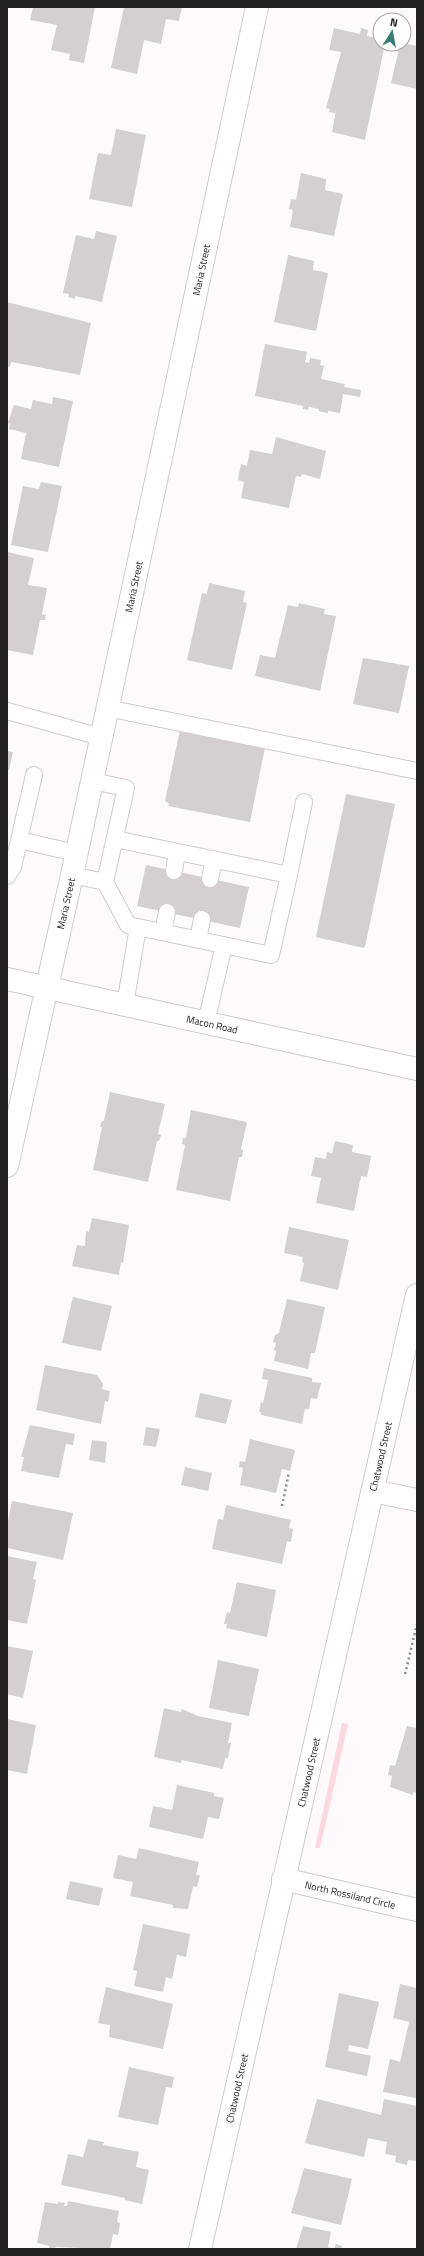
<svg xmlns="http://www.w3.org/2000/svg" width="424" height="2256" font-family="'Titillium Web',sans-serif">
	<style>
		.green { fill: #fcd7df }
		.building { fill: #d5cfd0 }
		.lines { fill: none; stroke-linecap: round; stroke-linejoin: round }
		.service-casing { stroke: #d1cbcc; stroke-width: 18 }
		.minor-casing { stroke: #d1cbcc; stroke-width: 24 }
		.tertiary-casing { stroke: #d1cbcc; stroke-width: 24 }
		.secondary-casing { stroke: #d1cbcc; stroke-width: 24 }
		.path { stroke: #8c8989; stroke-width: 2.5; stroke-dasharray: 2 3; stroke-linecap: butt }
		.service { stroke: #fff; stroke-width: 16 }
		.minor { stroke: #fff; stroke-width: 22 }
		.tertiary { stroke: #fff; stroke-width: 22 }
		.secondary { stroke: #fff; stroke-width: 22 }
		.labels { text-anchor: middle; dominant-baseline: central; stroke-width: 3; stroke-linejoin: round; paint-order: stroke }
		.street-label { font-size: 10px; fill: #232121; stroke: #fff }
	</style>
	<rect width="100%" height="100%" fill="#fefafb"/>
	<path class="green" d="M342,1723l6,1 -28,124h-5z"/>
	<path class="building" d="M33,7h62l-11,56 -15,-3 1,-6 -19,-4 6,-25 -27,-5z
		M124,7h58l-3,14 -13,-2 -5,25 -17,-4 -7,34 -26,-6z
		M334,28l26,6 1,-6 7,2 -1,6 13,3v5h5l-20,96 -33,-8 4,-22 -1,3 -6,-1 1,-3 -4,-1 15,-56 -12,-2z
		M404,43l13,3v43l-26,-6 9,-39z
		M116,129l30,6 -14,72 -43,-8 9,-46 13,2z
		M301,173l25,6 -1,11 18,4 -9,42 -44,-9 3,-17 -4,-1 2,-10 5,1z
		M96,231l21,5 -15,66 -27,-6v3l-7,-2 1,-3 -6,-1 13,-58 18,4z
		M288,255l26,6 -1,9 15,3 -12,58 -42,-9z
		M7,302l84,21 -11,52 -69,-13 -1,5 -3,-1z
		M265,344l42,8 -2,10 4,1 1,-5 11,2 -1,5 4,1 -3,13 24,5 -1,3 17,3 -1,7 -17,-3 -3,19 -12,-2v2l-10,-2 1,-2 -10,-2 -1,3 -5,-1v-3l-48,-10z
		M53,397l20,4 -14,66 -38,-8 5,-26 -17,-4 1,-5 -2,-1 6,-18 17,4 2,-9 19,4z
		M276,437l50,14 -6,28 -18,-5 -1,3 -5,-1 -7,32 -48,-10 3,-16 -6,-2 3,-16 6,2 3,-16 22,4z
		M41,482l21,4 -14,66 -37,-7 12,-59 16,3z
		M7,552l27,6 -6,27 19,3 -5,26 4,1 -1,5h-5l-7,35 -26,-5z
		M209,583l36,8 -2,11 4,1 -15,67 -45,-10 15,-67 5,1z
		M299,603l26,6 -1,5 12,2 -16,75 -65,-15 5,-21 15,3 13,-53 10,2z
		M363,658l46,8 -10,47 -46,-9z
		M180,730l85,18 -15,74 -82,-16 1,-2 -4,-3z
		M7,751l6,1 -4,18 -2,-1z
		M346,794l49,10 -30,143 -2,1 -47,-11z
		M146,865l103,22 -9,41 -103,-22z
		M110,1092l55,12 -7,30 3,1 -2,6h-2l-9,41 -55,-12 9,-43h-2l2,-6h2z
		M191,1110l56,12 -6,27 2,1 -1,7h-3l-9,44 -54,-11 9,-45 -3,-1 1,-6h3z
		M335,1141l18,4 -1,7 19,4 -4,21 -6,-1 -7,35 -38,-8 5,-25 -10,-2 4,-19 11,2 1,-7 5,1z
		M92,1218l37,7 -6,38 -2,-1 -2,13 -47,-9 5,-21 8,1 1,-15 3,1z
		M289,1227l60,13 -11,50 -38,-9 4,-18 -2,-1 1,-5 -19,-4z
		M73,1297l39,9 -11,45 -39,-8z
		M287,1299l38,8 -10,46h-4l-3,16 -34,-8 2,-10 -2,-1 2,-7 -3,-1 2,-7 4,-2z
		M45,1365l52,10 6,9 -1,5 8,2 -2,11 -3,-1 -4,23 -65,-14z
		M264,1368l48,10v4l9,1 -4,16 -6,-1 -2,11h-4l-3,15 -41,-9v-3h-2l2,-10 2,1 5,-23 -6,-1z
		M200,1393l32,7 -6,24 -31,-7z
		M30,1425l45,9 -2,11 -7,-1 -7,34 -38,-7 3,-14h-3z
		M146,1427l14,2 -4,18 -13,-2z
		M250,1439l45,11 -5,21 -8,-2 -6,24 -36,-8 3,-17 -4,-1 1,-6 5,1z
		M92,1440l15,2 -2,21 -16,-3z
		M185,1467l27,6 -4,18 -27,-6z
		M12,1501l61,12 -10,47 -56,-12v-21z
		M226,1505l65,15 -2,8 4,1 -2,13 -4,-1 -5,23 -70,-15 6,-30 5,1z
		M7,1556l30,6 -4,17 3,1 -9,44 -20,-4z
		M237,1582l39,8 -9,47 -41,-9 1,-4h-3l3,-12 3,1z
		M7,1646l26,5 -10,47 -16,-4z
		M218,1660l41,9 -10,47 -40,-8z
		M164,1708l17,4 1,-3 16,7 34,7 -4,20h3l-3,15h-3l-2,11 -41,-9 -1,3 -27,-6z
		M7,1719l29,6 -9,49 -20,-4z
		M407,1726l10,2v65l-4,-1v3l-23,-8 2,-11 -4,-1 2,-10 5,1z
		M177,1785l37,8v3l10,2 -5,21 -11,-2 -5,22 -54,-12 4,-21 19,4z
		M139,1848l60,14 -3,13h4l-3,12 -4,-1 -5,23 -15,-1v-3l-43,-9 3,-14 -20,-4 5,-23 18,4z
		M70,1881l33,7 -4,18 -33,-7z
		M143,1924l47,10 -4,23 -9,-2 -5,24 -6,-2 -3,15 -29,-6 3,-15 -4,-1z
		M400,1984l17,4 -1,110 -33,-6 7,-33 10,3 9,-40 -16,-4z
		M106,1987l67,17 -10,45 -54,-12 1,-12 -12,-2z
		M339,1993l40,9 -11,47 -19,-4 -1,6 23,5 -4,20 -42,-9z
		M129,2067l45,10 -2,11 -6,-1 -8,38 -40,-8z
		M317,2099l64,16 3,-16 33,7v55l-9,-1 -1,5 -12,-3 1,-6 -11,-2 2,-12 -19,-4 -4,19 -59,-14z
		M88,2139l16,3 -1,3 36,7 -3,15 13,3 -7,34 -17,-4v-2l-64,-13 7,-31 15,3z
		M304,2168l48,11 -11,46 -50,-12z
		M68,2201l51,10 -2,11 3,1 -2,12 -5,-1 -3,15 -53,-2 -8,2v-3l-12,-3 8,-41 13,2v-2l7,1 -1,3h3z
		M303,2226l28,6 -3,15 6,2 2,-5 6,2 -1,3h-45z"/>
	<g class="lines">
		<defs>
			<path id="service" d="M107,708l310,63
				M7,711l94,26
				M34,775l-15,65 57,13
				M174,871l3,-19
				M72,875l33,7 21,-94 -34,-7
				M289,875l15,-73
				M7,876l6,-9 6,-27
				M210,879l4,-20
				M105,882l23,43 143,30 18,-80 -174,-36
				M163,932l4,-20
				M198,940l4,-21
				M125,1005l13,-78
				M206,1023l18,-78"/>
			<g id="minor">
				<path d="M373,1491l44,9"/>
				<path id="s1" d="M283,1879l134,31"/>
				<path id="s2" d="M200,2249l217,-954"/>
			</g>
			<g id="tertiary">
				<path id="s3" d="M7,1166l65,-291 185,-868"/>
			</g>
			<g id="secondary">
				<path id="s4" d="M7,979l410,90"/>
			</g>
		</defs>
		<use href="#service" class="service-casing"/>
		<use href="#minor" class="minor-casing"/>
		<use href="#tertiary" class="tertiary-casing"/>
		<use href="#secondary" class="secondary-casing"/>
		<path class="path" d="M282,1506l7,-34
			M405,1674l12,-50"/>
		<use href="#service" class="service"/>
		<use href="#minor" class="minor"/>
		<use href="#tertiary" class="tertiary"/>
		<use href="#secondary" class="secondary"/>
	</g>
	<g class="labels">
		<g class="street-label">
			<text stroke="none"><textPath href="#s3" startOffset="917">Maria Street</textPath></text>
			<text stroke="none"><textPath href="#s3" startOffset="593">Maria Street</textPath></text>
			<text stroke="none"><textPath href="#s3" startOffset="269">Maria Street</textPath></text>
			<text stroke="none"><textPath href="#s4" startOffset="210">Macon Road</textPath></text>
			<text stroke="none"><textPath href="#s2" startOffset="813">Chatwood Street</textPath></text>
			<text stroke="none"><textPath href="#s2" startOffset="489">Chatwood Street</textPath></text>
			<text stroke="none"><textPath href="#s1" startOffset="69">North Rossiland Circle</textPath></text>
			<text stroke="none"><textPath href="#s2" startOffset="165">Chatwood Street</textPath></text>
		</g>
	</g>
	<rect width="424" height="2256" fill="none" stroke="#232121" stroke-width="16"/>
	<g transform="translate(392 32) rotate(11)"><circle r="19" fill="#ffffff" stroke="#a7a6a6"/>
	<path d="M0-3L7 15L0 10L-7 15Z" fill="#387e75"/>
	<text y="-6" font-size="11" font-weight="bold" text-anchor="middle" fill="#232121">N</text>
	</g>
</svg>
